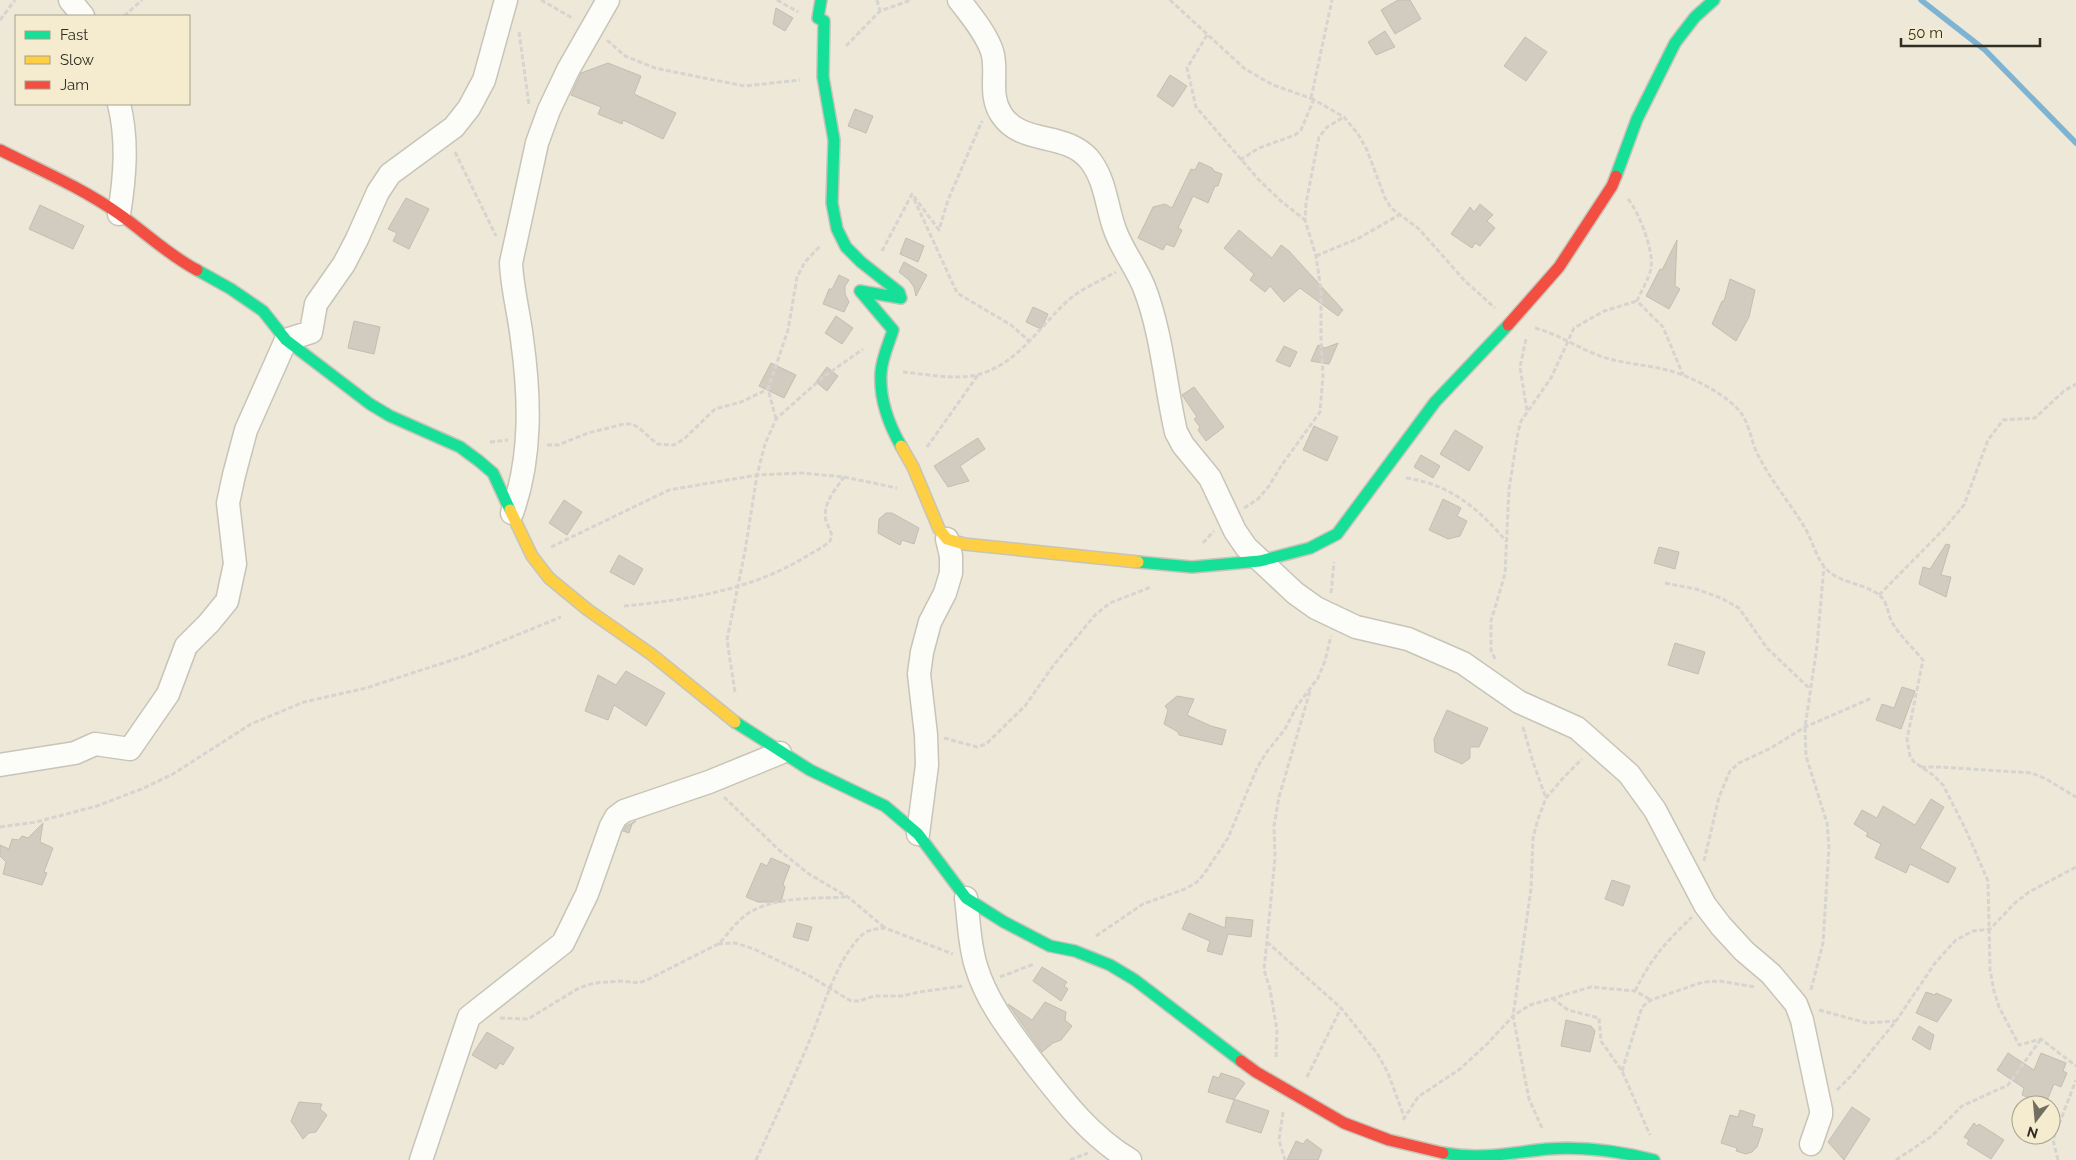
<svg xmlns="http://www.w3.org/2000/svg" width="2076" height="1160" font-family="Raleway,sans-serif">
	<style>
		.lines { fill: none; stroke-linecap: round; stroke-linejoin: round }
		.stream { stroke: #7eb4d2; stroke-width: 5.5 }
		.building { fill: #d1ccbf; stroke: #c3beb1 }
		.street-casing { stroke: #c8c4b7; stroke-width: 25 }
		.fast-casing { stroke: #c8c4b7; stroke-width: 14 }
		.slow-casing { stroke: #c8c4b7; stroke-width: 14 }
		.jam-casing { stroke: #c8c4b7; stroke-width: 14 }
		.path { stroke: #d6d4d0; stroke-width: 3; stroke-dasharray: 5 2.5; stroke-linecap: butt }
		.street { stroke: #fcfcf9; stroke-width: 22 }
		.fast { stroke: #16e098; stroke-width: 11 }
		.slow { stroke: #ffcf43; stroke-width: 11 }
		.jam { stroke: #f24e42; stroke-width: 11 }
	</style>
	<rect width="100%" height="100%" fill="#ede8d7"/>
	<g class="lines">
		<path class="stream" d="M1921,0l64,50 91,93"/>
	</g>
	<path class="building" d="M1398,0h12l11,19 -26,15 -14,-24z
		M776,8l17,10 -8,13 -12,-7z
		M1385,31l10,16 -19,8 -8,-13z
		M1525,37l22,15 -21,29 -22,-15z
		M608,63l33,13 -7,18 42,19 -13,26 -40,-19 -1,4 -24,-10 3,-7 -30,-12 10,-22z
		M1170,75l17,11 -14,21 -16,-11z
		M855,109l18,7 -7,17 -18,-7z
		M1199,162l13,6 2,3 8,3 -4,12h-3l-7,17 -15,-7 -15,32 4,2 -8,17 -8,-3 -3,6 -25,-12 15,-31 12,-3 7,4 19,-39 4,1z
		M406,198l23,11 -20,40 -16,-8 4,-8 -9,-4z
		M1480,204l13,11 -6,6 8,7 -15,18 -5,-3 -3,5 -21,-14 19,-27 4,5z
		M40,205l44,21 -11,23 -44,-20z
		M1239,230l33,28 9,-13 8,6 54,59 -5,6 -38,-28 -16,14 -14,-16 -5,6 -15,-12 4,-6 -30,-26z
		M906,238l18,8 -6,16 -18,-8z
		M1677,240l-2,46 5,3 -11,20 -23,-13 14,-27 2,1z
		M904,262l23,13 -11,21 -2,-9 -5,-7 -10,-8z
		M839,275l10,5 -4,6v8l4,8 -5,10 -21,-8 6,-15h3z
		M1730,279l25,11 -6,27 -13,24 -24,-17 10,-23h2z
		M1033,307l15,7 -7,15 -15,-7z
		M836,316l17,12 -11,16 -17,-11z
		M354,321l26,6 -6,27 -26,-6z
		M1338,343l-9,21 -18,-3 7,-16 7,3z
		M1284,346l13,6 -7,15 -14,-6z
		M771,363l25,12 -12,23 -25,-12z
		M827,367l11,9 -11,15 -11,-9z
		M1194,387l30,40 -18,14 -8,-11 2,-3 -6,-8 3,-2 -15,-22z
		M1314,426l24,11 -11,24 -24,-11z
		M1455,430l28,17 -14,24 -29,-17z
		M978,438l7,11 -25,17 9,15 -21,6 -14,-21z
		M1421,455l19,11 -7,12 -19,-11z
		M1443,499l18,9 -4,8 10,5 -7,15 -12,3 -19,-9z
		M564,500l18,12 -15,23 -18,-12z
		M886,513h6l27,15 -5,16 -12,-4 -2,5 -22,-12 1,-14z
		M1946,544l4,1 -9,30 10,2 -5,20 -27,-13 4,-17 7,2z
		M1659,547l20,5 -4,17 -21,-6z
		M619,555l24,14 -9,16 -24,-13z
		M1675,643l30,9 -7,22 -30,-9z
		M626,671l39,22 -19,33 -32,-21 -6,15 -23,-9 13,-36 18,10z
		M1902,687l13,4 -14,38 -25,-9 6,-16 12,4z
		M1177,696l17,3 -7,16 24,11 15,4 -4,15 -43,-10 -1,-3 -14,-8 4,-14 -3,-4z
		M1447,710l41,18 -9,19h-9v11l-8,6 -27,-12 -1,-13z
		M1931,799l13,8 -24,41 36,20 -8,15 -38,-19 -4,9 -31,-15 6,-14 -15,-8 2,-3 -14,-9 8,-14 15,8 6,-12 32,19z
		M636,821l-4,3 -3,9 -6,-2 3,-5z
		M43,823l-3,19 13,6 -9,24 3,1 -5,12 -39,-11 3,-12 -6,-6v-11l9,4 3,-10 7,1 3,-4 6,2z
		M771,858l19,8 -7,18 2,3 -4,15h-23l-12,-5 15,-34 6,3z
		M1612,880l18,6 -7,20 -18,-7z
		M1189,913l36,15 1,-11 27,3 -2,17 -23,-3 -6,21 -15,-4 3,-10 -28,-12z
		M797,923l15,4 -4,14 -15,-4z
		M1042,967l25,15 -3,4 4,3 -7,12 -28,-20z
		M1926,992l9,3 1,-2 16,7 -15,22 -21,-9z
		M1045,1002l21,10 -1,8 7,6 -11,14 -8,3 -11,9 -34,-48 24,16z
		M1566,1020l25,6 4,5 -5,21 -29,-6z
		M1919,1026l15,9 -4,15 -18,-11z
		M487,1032l27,16 -11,17 -3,-2 -4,6 -24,-14z
		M2008,1053l26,17 7,-17 25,10 -3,8 4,2 -6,14 -7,-3 -9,21 -23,-10 2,-7 -27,-18z
		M1221,1073l18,6 6,4 -11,16 35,12 -8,22 -35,-11 8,-22 -26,-8 5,-16 6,2z
		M299,1102l23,2 -2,5 7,6 -11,17 -7,1 -6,6 -12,-18z
		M1852,1107l18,12 -26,41 -16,-18z
		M1740,1110l15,5 -3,11 11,3 -6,18 -5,5 -6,2 -10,-3 1,-3 -16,-5 9,-28 8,2z
		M1974,1123l3,3 2,-2 25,16 -13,19 -24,-15 2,-4 -5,-3z
		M1307,1139l15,11 -4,10h-31l9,-19 7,3z"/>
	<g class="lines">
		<defs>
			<path id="street" d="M70,0l13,16
				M959,0c11,14 30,37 34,55 4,20 -4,40 8,59 20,32 64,17 88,45 17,21 17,47 26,71 7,20 21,37 29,57 18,46 21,97 32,145l7,13 27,33 25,53 11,16 49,46 21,15 40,19 52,12 55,24 56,39 58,26 52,46 26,36 50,95 16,21 23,25 27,23 25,30 6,16 19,90v5l-10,29
				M119,104c9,36 6,73 0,110
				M512,513c20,-56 18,-116 10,-174 -3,-26 -10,-51 -11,-76l26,-120 12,-33 19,-40 40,-70
				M0,765l75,-12 20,-9 35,5 38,-55 18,-48 23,-23 18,-22 8,-37 -7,-61 6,-28 12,-45 40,-90 25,-8 5,-28 28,-40 13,-25 21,-47 12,-18 64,-47 15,-19 15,-28 22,-80
				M918,834l9,-69 -1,-30 -7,-61 3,-22 8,-30 15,-29 6,-20v-17l-4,-17
				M966,898c3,22 3,46 10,68 11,37 35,66 58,97 28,36 56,73 96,97
				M421,1160l48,-143 94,-74 24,-49 24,-68 5,-9 8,-6 85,-29 71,-29"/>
			<path id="fast" d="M821,0l-3,18 6,3 -1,56 11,63 -2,63 5,26 9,18 15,15 38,30 2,6 -41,-7 33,39c-4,13 -11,28 -12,42 -2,27 7,51 20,74
				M1616,176l21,-57 38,-76 20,-26 19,-17
				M197,270l34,19 32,22 23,29 84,64 20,12 70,31 19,14 14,12 17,37
				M1138,562l54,5 68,-6 50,-13 27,-14 98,-132 73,-77
				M735,722l75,48 75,36 33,28 48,64 38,24 46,24 25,5 35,14 25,15 106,81
				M1443,1153c38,7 66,0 104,-4 36,-3 72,2 107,11"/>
			<path id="slow" d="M901,446l12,21 26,62 8,10 17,5 174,18
				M510,510l22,46 17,22 39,32 63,44 84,68"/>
			<path id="jam" d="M0,150c40,20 82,38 119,64 26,18 49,41 78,56
				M1508,325l51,-58 53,-81 4,-10
				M1241,1061l15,11 88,51 45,17 54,13"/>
		</defs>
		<use href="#street" class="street-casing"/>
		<use href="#fast" class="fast-casing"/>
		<use href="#slow" class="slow-casing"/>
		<use href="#jam" class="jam-casing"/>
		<path class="path" d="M541,0l33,19
			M777,0l21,12
			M877,0l3,11
			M1170,0l75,69 28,16 40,14
			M124,16l18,-16
			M0,20l15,-20
			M519,32l10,73
			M1207,35l-20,33 9,39 62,72 23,22 24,19
			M607,40l18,16 30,12 54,11 36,7 55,-6
			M846,46l34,-35 31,-11
			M1311,98l33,19 14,17 9,16 18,48 6,10 28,21 46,52 30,27
			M1311,98l21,-98
			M455,152l41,84
			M1240,160l19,-12 36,-13 6,-5 13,-31
			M914,199l43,94 54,32 18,16
			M1628,199c11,13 26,52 23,69 -2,11 -10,23 -14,33l26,26 20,48
			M882,251l30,-57 27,36 9,-30 34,-79
			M1316,256l43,-18 40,-23
			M1535,328c23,6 43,20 65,28 22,8 44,8 67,14 23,6 60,24 74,43 9,12 10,29 17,42 13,26 32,48 47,73 7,12 10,26 18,37 13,19 40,17 56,30 9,7 8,18 13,27 6,12 22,27 31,38l-16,79 3,17 4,6 19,13 10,10 22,43 23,53 2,89 4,21 5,16 20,38 22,-6 35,27
			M1526,339l-6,28 7,44
			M903,372c24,2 53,9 77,2 41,-12 61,-51 92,-77 13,-10 30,-17 44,-25
			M776,419l-8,-30 20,-59 9,-53 8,-15 16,-17
			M490,442l18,-2
			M547,445h11l30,-12 36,-9h8l7,4 18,16 17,1 10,-6 31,-30 26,-7 27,-13
			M927,447l51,-72
			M1406,478c44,6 73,31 100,63
			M1244,508l14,-9 11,-13 12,-20 39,-54 3,-37 -2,-35v-50l-5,-34 -11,-36 1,-17 13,-66 8,-10 17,-10
			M1203,543l11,-12
			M551,547l118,-57 88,-15 44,-2 43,4 53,11
			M1665,583l31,6 25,9 18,10 28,40 43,41
			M1331,593l3,-31
			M1879,595l64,-65 21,-25 24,-65 15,-20 32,-2 29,-27 12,-7
			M624,606c63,-6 128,-16 183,-50 8,-5 17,-9 23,-15l2,-5c-2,-6 -4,-10 -6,-15 -4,-17 9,-31 18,-44
			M1495,659l-4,-9v-29l14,-47 4,-85 9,-57 3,-11 30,-43 23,-50 30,-17 33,-10
			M735,692l-8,-52 18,-89 12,-76 8,-31 11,-25 46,-41 41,-29
			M1523,727l10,35 13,36
			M944,738l33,9 9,-3 39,-38 28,-40 42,-51 15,-12 41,-16
			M1921,767h18l93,6 14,6 30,18
			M724,797l55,53 30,24 39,23 37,31
			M0,827l36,-5 61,-16 47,-18 29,-14 78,-50 53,-22 62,-14 102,-33 93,-38
			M1704,861l15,-64 11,-26 9,-8 32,-15 34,-21 67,-29
			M1096,936l47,-32 42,-15 12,-7 7,-8 24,-36 29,-70 9,-15 19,-24 12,-23 21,-28 7,-17 6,-25
			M1267,942l74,66 36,45 11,20 17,46
			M718,944l17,-1 19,6 54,26 43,26h8l15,-5h28l17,-4 44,-6
			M1000,977l34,-13
			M1811,990l12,-47 6,-96 -2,-24 -21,-67 -1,-29 12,-81 7,-80
			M1635,991c17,-34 30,-48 57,-74
			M1552,998l16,12 31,8 2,23 21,30 28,64
			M1819,1010l48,13 29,-2
			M500,1018l28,1 51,-31 15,-5 28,-2 17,2 10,-4 69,-35c8,-7 13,-16 21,-23 25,-26 75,-22 109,-24
			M1276,1057l1,-27 -7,-41 -6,-19 11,-112 -1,-32 5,-29 31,-106
			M1622,1071l20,-64 9,-7 52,-18 17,-1 35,6
			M1307,1077l34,-69
			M1837,1090l14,-14 45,-55 39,-58 21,-23 17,-9 17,-2 26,-27 13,-10 47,-25
			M1283,1112l-4,28 6,20
			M1403,1120l15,-23 42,-28 28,-26 25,-27 17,-11 61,-18 44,4 16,9
			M1542,1128l-13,-29 -16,-83 18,-127 2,-51 5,-19 8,-21 18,-21 18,-18
			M756,1160c18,-39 36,-78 53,-118 14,-33 27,-83 54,-108 7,-5 14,-5 22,-6l68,26
			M1070,1160l18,-7
			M1896,1160l36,-24 30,-30 46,-21 33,-46
			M2058,1160l-5,-20 23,-60"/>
		<use href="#street" class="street"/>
		<use href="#fast" class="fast"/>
		<use href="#slow" class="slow"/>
		<use href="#jam" class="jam"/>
	</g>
	<rect x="15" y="15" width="175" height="90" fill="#f5eccf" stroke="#a6a08a"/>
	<rect x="25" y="31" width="25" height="8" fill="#16e098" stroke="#a6a08a"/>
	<text x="60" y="40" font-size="15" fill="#302d22">Fast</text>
	<rect x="25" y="56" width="25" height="8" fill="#ffcf43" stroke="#a6a08a"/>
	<text x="60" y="65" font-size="15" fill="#302d22">Slow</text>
	<rect x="25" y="81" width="25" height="8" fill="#f24e42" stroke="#a6a08a"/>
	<text x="60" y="90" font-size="15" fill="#302d22">Jam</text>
	<g transform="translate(2036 1120) rotate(196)"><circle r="24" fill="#f5eccf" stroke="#a6a08a"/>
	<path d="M0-4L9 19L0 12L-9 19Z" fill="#726e61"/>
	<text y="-8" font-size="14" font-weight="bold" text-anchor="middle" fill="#302d22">N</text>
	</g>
	<path d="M1901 38v8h139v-8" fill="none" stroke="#302d22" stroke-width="2.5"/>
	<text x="1908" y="38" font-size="15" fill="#302d22" stroke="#f5eccf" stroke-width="4" paint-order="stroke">50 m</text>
</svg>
